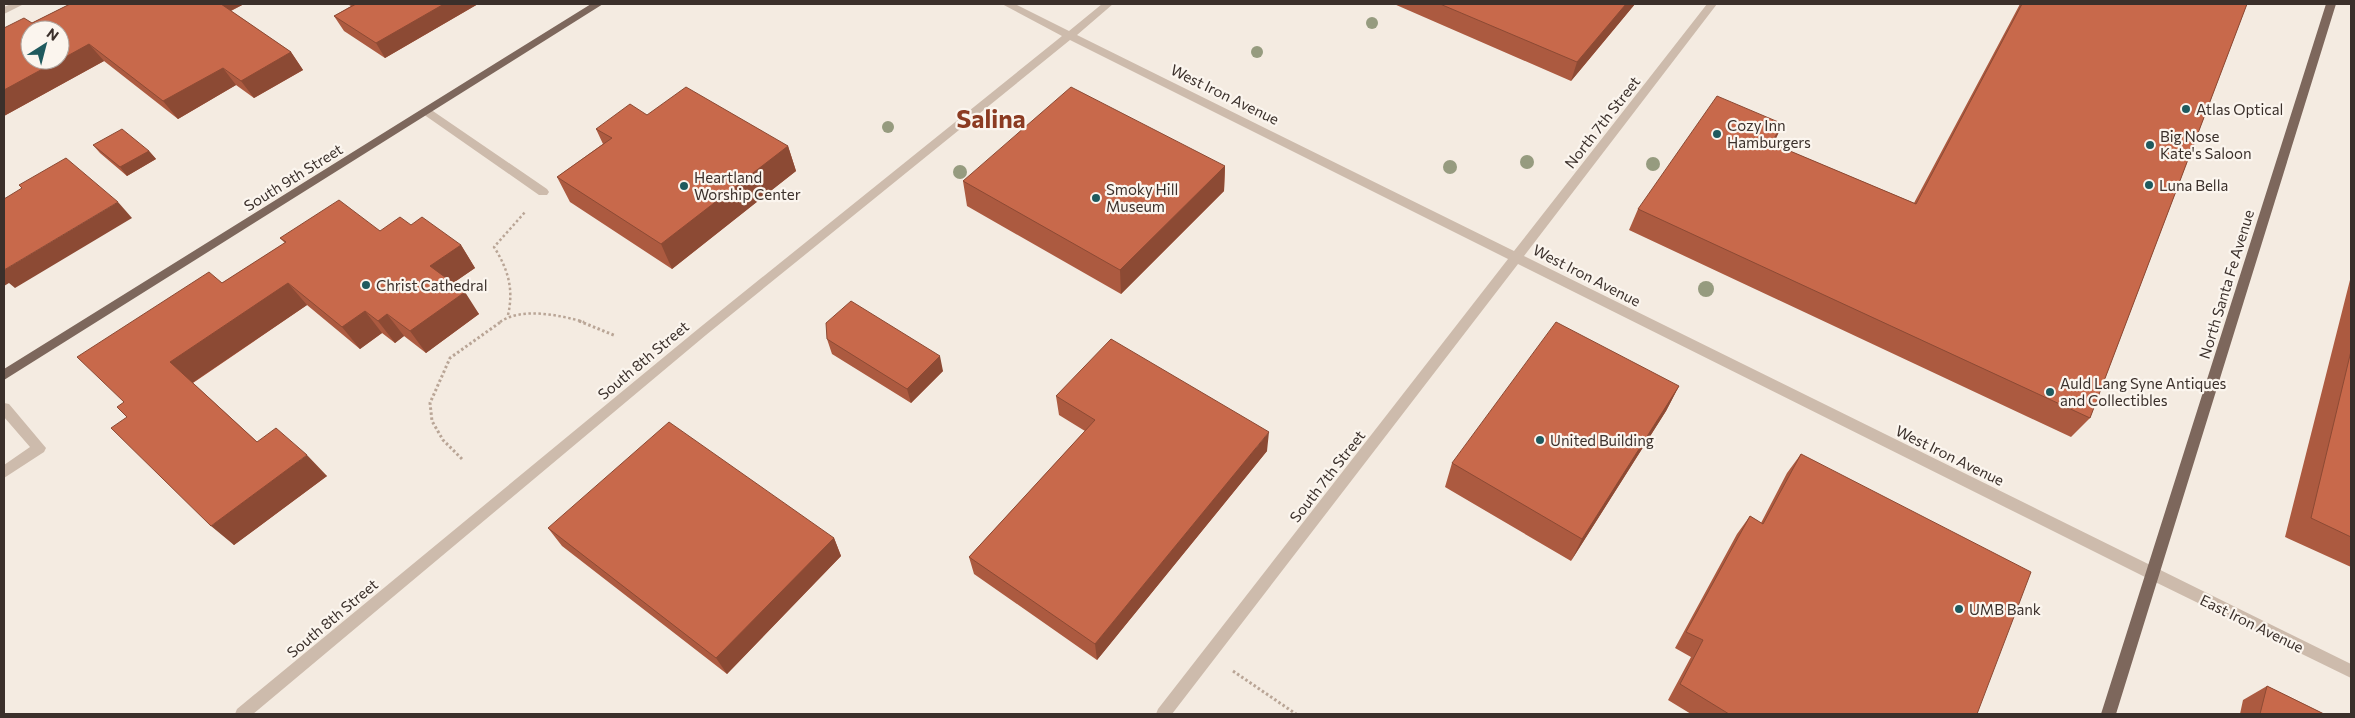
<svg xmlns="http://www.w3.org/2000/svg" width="2355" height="718" font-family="Commissioner,sans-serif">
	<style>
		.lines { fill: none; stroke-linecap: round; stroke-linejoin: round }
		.path-far1 { stroke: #b9a596; stroke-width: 2.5; stroke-dasharray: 2.5 2.5; stroke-linecap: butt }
		.path { stroke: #b9a596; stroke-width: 3; stroke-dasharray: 2.5 2.5; stroke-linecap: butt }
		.minor { fill: #cdbbac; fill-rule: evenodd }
		.major { fill: #7d675c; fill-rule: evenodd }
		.tree { fill: #969b7f }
		.wall { fill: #ac5a40 }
		.shaded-wall { fill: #8c4a34 }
		.building { fill: #c8694b; stroke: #8c4a34 }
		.poi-dot { fill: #1f5a5e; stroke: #fbf5ee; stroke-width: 2 }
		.labels { text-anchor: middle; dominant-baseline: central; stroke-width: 4.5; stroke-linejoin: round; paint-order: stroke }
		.street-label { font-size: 15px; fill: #3b302b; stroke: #fbf5ee }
		.poi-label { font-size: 15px; fill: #3b302b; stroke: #fbf5ee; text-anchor: start }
		.town-label { font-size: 25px; font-weight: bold; fill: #8c3b22; stroke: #fbf5ee }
	</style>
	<rect width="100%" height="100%" fill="#f4ebe1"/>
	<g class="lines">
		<path class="path-far1" d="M508,315c6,-26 0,-46 -14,-68l32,-36
			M500,322c21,-15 60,-7 84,0"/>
		<path class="path" d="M579,321l37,15
			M462,459l-19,-19 -11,-19 -2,-18 20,-45 52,-37
			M1233,671l63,43"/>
		<path class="minor" d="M11,4h13l-20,10v-7z
			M1002,4h13l54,27 33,-27h11l-36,31 437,216 193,-247h10l-193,252 827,408v14l-204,-100 -629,-314 -346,450h-16l2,-5 350,-450 -438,-219 -364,295 -453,379h-18l2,-5 461,-380 364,-293z
			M427,107l120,82 2,3 -2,3h-8l-116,-81 -1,-3z
			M4,403l5,1 37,44 -2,4 -40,26v-13l26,-18 -26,-30z"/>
		<path class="major" d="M591,4h12l-599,376v-11z
			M2326,4h10l-220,710h-15z"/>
	</g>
	<g class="tree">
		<circle cx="1372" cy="23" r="6"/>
		<circle cx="1257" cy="52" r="6"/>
		<circle cx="888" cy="127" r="6"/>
		<circle cx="1527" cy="162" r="7"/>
		<circle cx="1653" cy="164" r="7"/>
		<circle cx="1450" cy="167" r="7"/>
		<circle cx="960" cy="172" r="7"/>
		<circle cx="1706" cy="289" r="8"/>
	</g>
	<path class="wall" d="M70,4h174l-13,7 60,41 12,18 -49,28 -18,-13 -58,34 -74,-58 -100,55v-88l28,-5z
		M347,4h131l-93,54 -41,-27 -10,-15 17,-10z
		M1394,4h241l-64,77z
		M2020,4h227l-157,414 -19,19 -442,-207 9,-21 145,-85 -10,20 141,59z
		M647,115l141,31 8,25 -124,98 -102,-67 -13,-25 46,-33 -7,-15z
		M93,145l56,6 7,8 -29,17 -27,-23z
		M1225,166l-1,25 -103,103 -154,-88 -4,-25z
		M411,225l50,20 14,23 -22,15 26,31 -53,39 -22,-17 -9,7 -13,-10 -22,16 -53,-44 -114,78 64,59 70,34 -93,69 -107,-128 -3,-15 98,-119 63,-40 -5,-5 100,-7z
		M2351,276v291l-66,-30z
		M827,339l116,32 -32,32 -79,-49z
		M1679,386l-13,25 -95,150 -126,-74 7,-24z
		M1056,396l211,55 -170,209 -123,-86 -5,-17 116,-126 -26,-16z
		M1801,454l176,260h-286l-23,-14 23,-43 -16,-9 62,-114 13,-18 11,7 26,-50z
		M548,528l286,10 7,18 -114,118 -165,-128z
		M2267,686l57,28h-84l3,-14z"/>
	<path class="shaded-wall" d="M216,4h28l-20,10z
		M444,4h34l-93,54 -9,-15z
		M1626,4h9l-64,77 6,-19z
		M89,44l15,17 -100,55v-26z
		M291,52l12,18 -49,28 -13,-17z
		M223,68l13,17 -58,34 -15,-18z
		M1783,124l-11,22 -1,-3z
		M788,146l8,25 -124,98 -11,-25z
		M149,151l7,8 -29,17 -7,-9z
		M1225,166l-1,25 -103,103 -1,-24z
		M118,202l14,16 -117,70 -6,-5 -5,3v-16z
		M461,245l14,23 -29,20 -16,-22z
		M288,283l19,22 -115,78 -22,-21z
		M465,292l14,22 -53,39 -16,-22z
		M365,311l17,22 -22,16 -18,-22z
		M387,314l17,22 -9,7 -17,-22z
		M940,356l3,15 -32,32 -4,-14z
		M1679,386l-13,25 -95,150 11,-22z
		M1269,432l-2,19 -170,209 -2,-16z
		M307,455l20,21 -93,69 -23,-19z
		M834,538l7,18 -114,118 -11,-16z"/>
	<path class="building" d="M70,4h151l70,48 -50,29 -18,-13 -60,33 -74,-57 -29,16v-30h-30v30h29l-55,30v-62l20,-10 8,5z
		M356,4h88l-68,39 -42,-27z
		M1440,4h186l-49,58z
		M2022,4h225l-157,414 -452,-209 79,-113 66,28 -12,19 145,61z
		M686,87l102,59 -127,98 -104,-67 55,-39 -16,-9 34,-25 17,11z
		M1071,87l154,79 -105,104 -157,-89z
		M122,129l27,22 -29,16 -27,-22z
		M66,158l52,44 -114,68v-71l18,-11 -3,-3z
		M339,200l41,31 20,-14 11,8 11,-8 39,28 -31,21 35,26 -55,39 -23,-17 -9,7 -13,-10 -23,16 -54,-44 -118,79 87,80 19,-14 31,27 -96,71 -100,-98 16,-11 -10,-10 7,-5 -47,-45 132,-85 13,11 64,-41 -6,-4z
		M851,301l89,55 -33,33 -80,-50 -1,-16z
		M1556,322l123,64 -97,153 -130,-76z
		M1111,339l158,93 -174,212 -126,-87 126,-137 -39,-24z
		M2351,351v186l-40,-19z
		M669,422l165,116 -118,120 -168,-130z
		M1801,454l230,118 -54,142h-248l-49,-30 23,-44 -17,-8 64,-116 13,8z
		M2267,686l57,28h-64z"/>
	<g class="poi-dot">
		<circle cx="2186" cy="109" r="5"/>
		<circle cx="1717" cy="134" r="5"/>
		<circle cx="2150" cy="145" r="5"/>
		<circle cx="2149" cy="185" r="5"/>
		<circle cx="684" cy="186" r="5"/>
		<circle cx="1096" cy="198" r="5"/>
		<circle cx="366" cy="285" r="5"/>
		<circle cx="2050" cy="392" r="5"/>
		<circle cx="1540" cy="440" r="5"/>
		<circle cx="1959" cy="609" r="5"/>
	</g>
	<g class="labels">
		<g class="street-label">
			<text transform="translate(1225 94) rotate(26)">West Iron Avenue</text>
			<text transform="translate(1602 122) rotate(-52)">North 7th Street</text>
			<text transform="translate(293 177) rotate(-32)">South 9th Street</text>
			<text transform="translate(1587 275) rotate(27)">West Iron Avenue</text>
			<text transform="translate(2226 284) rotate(-73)">North Santa Fe Avenue</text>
			<text transform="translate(643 360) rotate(-40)">South 8th Street</text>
			<text transform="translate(1950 455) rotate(26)">West Iron Avenue</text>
			<text transform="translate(1327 476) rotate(-52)">South 7th Street</text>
			<text transform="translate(332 618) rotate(-40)">South 8th Street</text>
			<text transform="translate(2252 623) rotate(26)">East Iron Avenue</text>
		</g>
		<g class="poi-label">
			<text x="2196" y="109">Atlas Optical</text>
			<text x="1727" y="125">Cozy Inn<tspan x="1727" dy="17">Hamburgers</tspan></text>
			<text x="2160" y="136">Big Nose<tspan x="2160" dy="17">Kate's Saloon</tspan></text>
			<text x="694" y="177">Heartland<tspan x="694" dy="17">Worship Center</tspan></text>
			<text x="2159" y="185">Luna Bella</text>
			<text x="1106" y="189">Smoky Hill<tspan x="1106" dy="17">Museum</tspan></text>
			<text x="376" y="285">Christ Cathedral</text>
			<text x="2060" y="383">Auld Lang Syne Antiques<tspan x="2060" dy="17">and Collectibles</tspan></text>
			<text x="1550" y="440">United Building</text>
			<text x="1969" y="609">UMB Bank</text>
		</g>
		<g class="town-label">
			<text x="991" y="118">Salina</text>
		</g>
	</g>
	<rect width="2355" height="718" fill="none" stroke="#3b302b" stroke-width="10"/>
	<g transform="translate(45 45) rotate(36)"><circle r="24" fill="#fbf5ee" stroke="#aea6a0"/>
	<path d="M0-4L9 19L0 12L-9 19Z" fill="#1f5a5e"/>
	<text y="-8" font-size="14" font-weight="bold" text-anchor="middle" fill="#3b302b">N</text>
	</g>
</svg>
